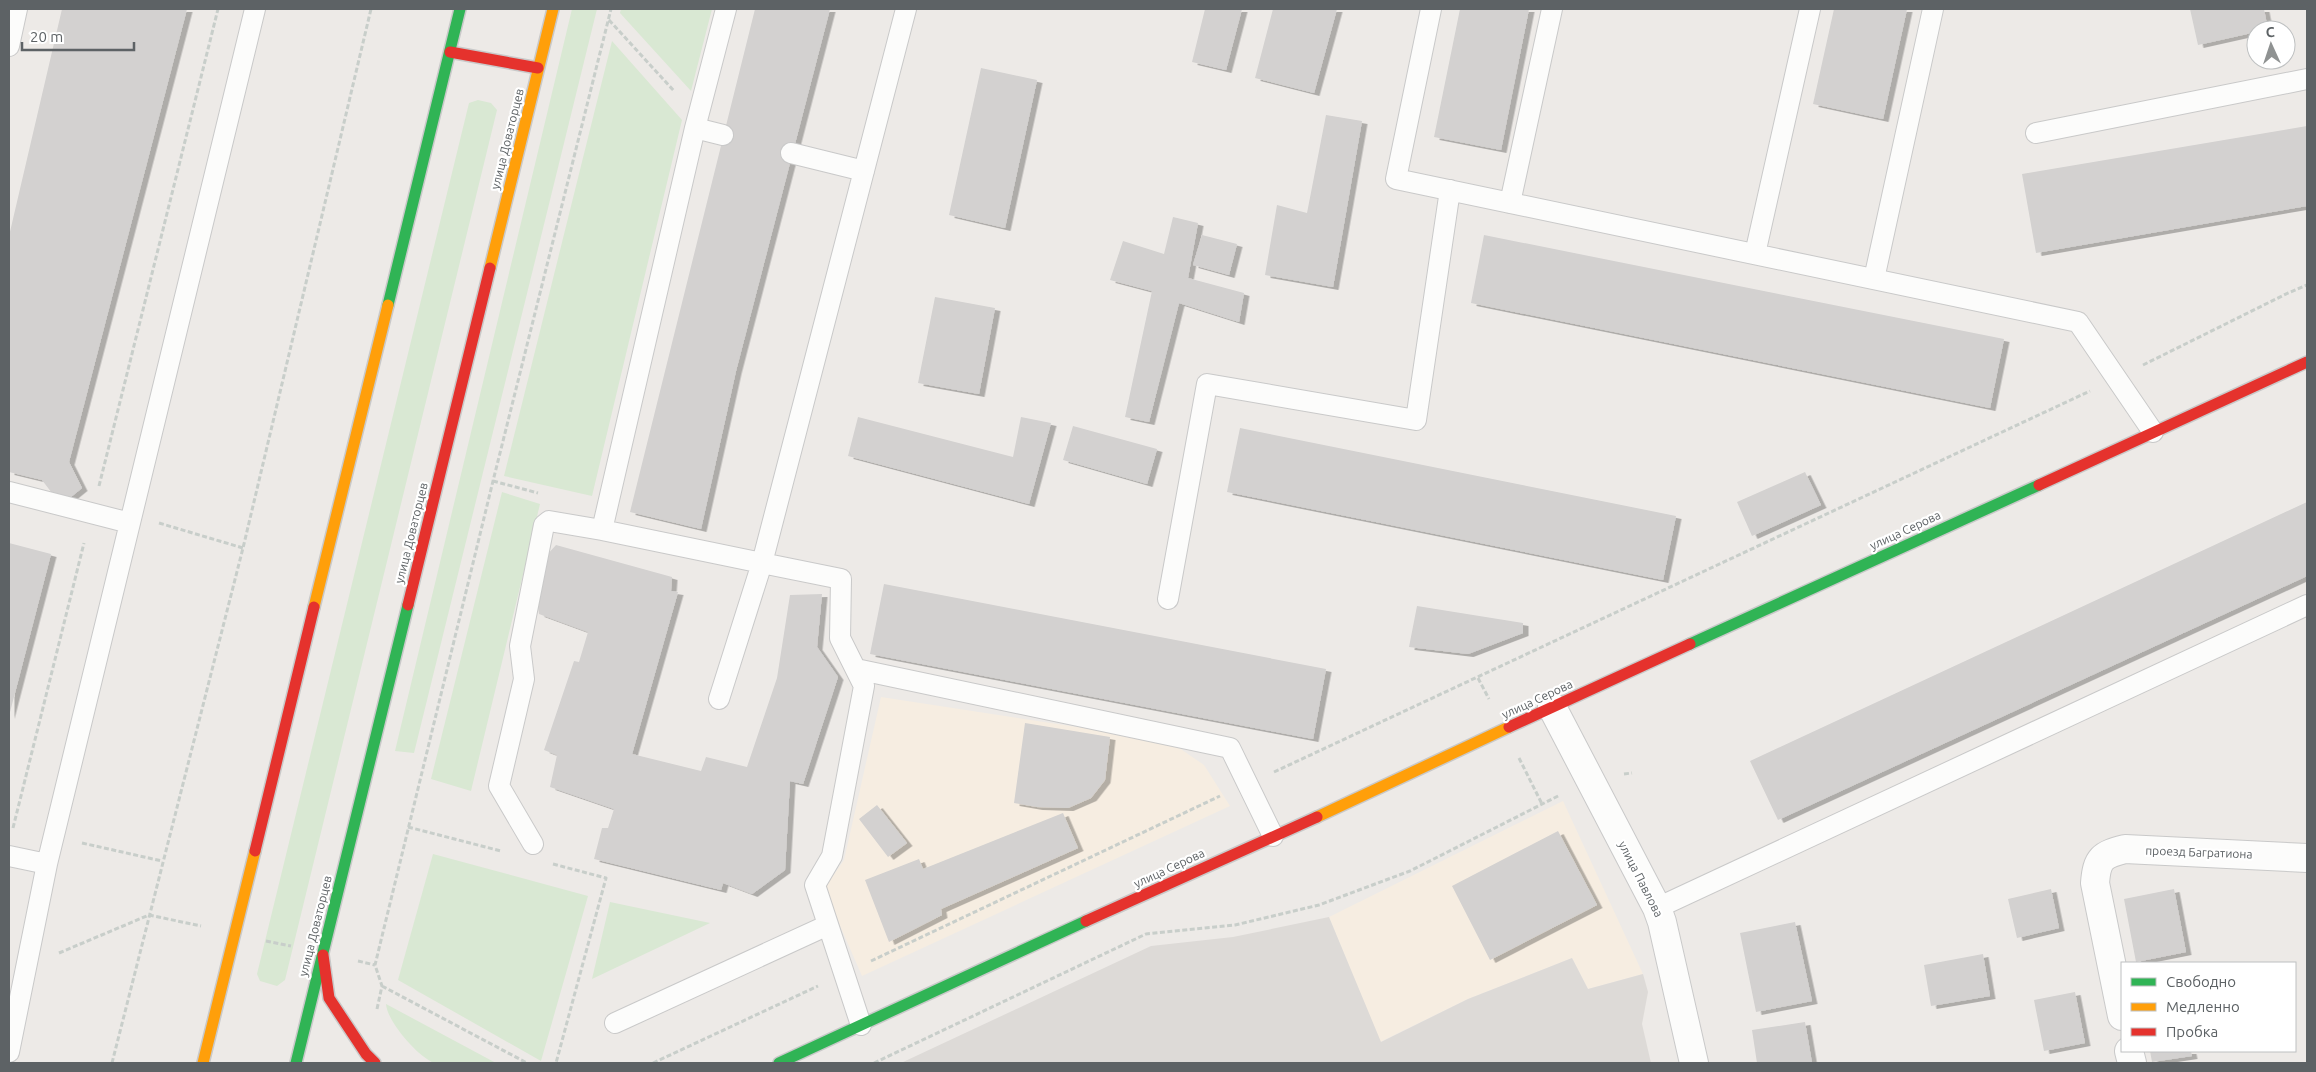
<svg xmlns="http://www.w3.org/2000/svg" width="2316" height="1072" font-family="Ubuntu,sans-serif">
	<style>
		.commercial { fill: #f6ede1 }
		.industrial { fill: #dddad7 }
		.green { fill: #d9e8d3 }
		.building { fill: #d3d1d0; filter: url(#shadow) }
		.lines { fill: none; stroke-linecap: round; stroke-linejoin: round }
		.lane-casing { stroke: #c9c9c9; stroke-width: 22 }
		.street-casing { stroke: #c9c9c9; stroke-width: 30 }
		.fast-casing { stroke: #c9c9c9; stroke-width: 14 }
		.slow-casing { stroke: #c9c9c9; stroke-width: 14 }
		.jam-casing { stroke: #c9c9c9; stroke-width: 14 }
		.path { stroke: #c8ceca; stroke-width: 3; stroke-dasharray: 5 2.5; stroke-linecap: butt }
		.lane { stroke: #fcfcfb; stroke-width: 20 }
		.street { stroke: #fcfcfb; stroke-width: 28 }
		.fast { stroke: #30b455; stroke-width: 11 }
		.slow { stroke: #ff9f0a; stroke-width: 11 }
		.jam { stroke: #e5322d; stroke-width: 11 }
		.labels { text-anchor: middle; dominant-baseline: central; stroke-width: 4.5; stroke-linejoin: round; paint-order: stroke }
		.street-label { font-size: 12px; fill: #5d6265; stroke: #fff }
	</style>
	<defs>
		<filter id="shadow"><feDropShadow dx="5.5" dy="3" stdDeviation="0" flood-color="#0004"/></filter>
	</defs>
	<rect width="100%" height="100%" fill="#edeae7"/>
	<path class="commercial" d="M881,697l288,44 35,24 26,41 -368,170 -38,-87 20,-29z
		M1563,801l80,173 -55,15 -16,-31 -104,41 -88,43 -51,-125z"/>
	<path class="industrial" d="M1329,917l52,125 87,-43 104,-41 16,31 55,-15 5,18 -6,32 9,39h-750l250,-117 82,-9z"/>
	<path class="green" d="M572,9h25l-183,744 -19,-2z
		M621,9h91l-21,82 -71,-78z
		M612,41l70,79 -90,376 -88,-20z
		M478,100l13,3 6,7 -212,870 -8,6 -17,-5 -3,-7 212,-871z
		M502,492l38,12 -69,287 -40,-12z
		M433,854l155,42 -47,165 -143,-81z
		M610,902l100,21 -118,56z
		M386,1004l110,59c-12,0 -54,3 -62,0 -17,-7 -47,-42 -48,-59z"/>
	<path class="building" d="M62,9h125l-118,453 13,26 -21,17 -19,-25 -33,-8v-236z
		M755,9h75l-94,362 -35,158 -71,-17z
		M1205,9h37l-16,61 -34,-8z
		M1273,9h64l-23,84 -59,-15z
		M1460,9h69l-28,141 -67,-13z
		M1834,9h73l-24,110 -70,-15z
		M2190,9h74l4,21h-12v2l-58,13z
		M981,68l56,12 -32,148 -56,-13z
		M1326,115l36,6 -29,166 -68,-12 12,-70 30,8z
		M2307,126v80l-271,47 -14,-79z
		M1173,217l25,6 -10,55 56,15 -5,29 -60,-19 -30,119 -24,-5 27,-126 -42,-11 13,-39 41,13z
		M1202,235l35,9 -8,31 -36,-10z
		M1484,235l520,104 -14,69 -519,-105z
		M935,297l60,11 -16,86 -61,-11z
		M858,417l155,40 8,-40 30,6 -22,81 -181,-48z
		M1073,426l84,23 -10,35 -84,-24z
		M1240,428l436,88 -13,64 -436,-88z
		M1805,472l16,33 -69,31 -15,-34z
		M2307,502v74l-529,244 -28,-59z
		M9,543l42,11 -42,162z
		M556,545l116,32 -1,14 7,1 -46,162 69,17 5,-14 41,10 30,-89 13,-83 32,-1 -5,53 21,30 -35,107 -13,-3 -5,89 -33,24 -29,-11 -2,7 -127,-31 8,-31h6l6,-19 -64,-22 7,-32 -13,-5 30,-89 5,1 9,-30 -49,-18 -2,-14 9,-44z
		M884,584l442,85 -13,70 -443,-85z
		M1417,606l106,17v10l-55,21 -59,-7z
		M1025,723l85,14 -5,43 -14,18 -23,10 -31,-1 -23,-4z
		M877,805l30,38 -19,14 -29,-38z
		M1063,813l15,35 -137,61 1,6 -53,27 -24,-62 54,-21 4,10z
		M1558,831l39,74 -107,55 -38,-74z
		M2051,889l8,39 -42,10 -9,-39z
		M2174,889l12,63 -50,10 -12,-63z
		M1795,922l17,79 -56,11 -16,-79z
		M1983,954l7,42 -59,10 -7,-41z
		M2075,992l10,51 -41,8 -10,-51z
		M1805,1022l7,41h-55l-5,-33z
		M2150,1051h41l1,5 -40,6z"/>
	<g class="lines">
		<defs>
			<path id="lane" d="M726,9l-31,119 -93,402 160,33 144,-554
				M1431,9l-35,170 682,143 75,110
				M9,46l8,-37
				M695,128l28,7
				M2036,133l271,-54
				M791,153l73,18
				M1510,203l42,-194
				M1755,254l55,-245
				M1874,279l59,-270
				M9,492l121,31
				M1168,599l39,-215 209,36 34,-230
				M856,669l374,79 43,88
				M719,699l43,-136 79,16 -1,59 24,48 -32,170 -17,29 46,140
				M533,844l-34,-58 25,-107 -4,-33 24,-121 5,-4 53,9
				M9,856l38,8
				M1657,908l650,-303
				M615,1023l213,-98
				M9,1052l38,-188 208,-855"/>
			<path id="street" d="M1552,707l105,201 5,14 32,141
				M2122,1016l-27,-133c2,-25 7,-28 30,-34l182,9
				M2129,1051l3,12"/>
			<path id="fast" d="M388,305l72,-296
				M1690,644l349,-159
				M296,1063l112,-458
				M779,1063l307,-142"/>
			<path id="slow" d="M490,268l63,-259
				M314,607l74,-302
				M1317,817l192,-90
				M203,1063l52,-212"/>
			<path id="jam" d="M450,52l88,16
				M2039,485l268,-123
				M408,605l82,-337
				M1509,727l181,-83
				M255,851l59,-244
				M1086,921l231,-104
				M323,955l6,43 37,56 9,9"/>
		</defs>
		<use href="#lane" class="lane-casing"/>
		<use href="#street" class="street-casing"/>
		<use href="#fast" class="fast-casing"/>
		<use href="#slow" class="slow-casing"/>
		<use href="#jam" class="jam-casing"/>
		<path class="path" d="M609,20l65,71
			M2143,365l145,-72 19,-8
			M493,481l45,12
			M99,486l119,-477
			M159,523l84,25
			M1478,678l11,21
			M1519,758l23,46
			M1274,772l816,-381
			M1624,774l8,-1
			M408,827l93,24
			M13,828l71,-285
			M82,843l80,18
			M553,864l53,14 -50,185
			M266,941l25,5
			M59,953l90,-38 52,11
			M358,961l17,4
			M871,961l349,-165
			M382,986l145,77
			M377,1009l5,-23 -7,-21 118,-484 118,-472
			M112,1063l131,-515 128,-539
			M653,1063l165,-77
			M874,1063l272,-129 89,-9 84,-20 91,-34 150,-76"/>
		<use href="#lane" class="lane"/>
		<use href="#street" class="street"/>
		<use href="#fast" class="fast"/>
		<use href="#slow" class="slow"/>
		<use href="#jam" class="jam"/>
	</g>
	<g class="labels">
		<g class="street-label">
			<text transform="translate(507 139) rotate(-76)">улица Доваторцев</text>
			<text transform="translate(1905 530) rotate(-25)">улица Серова</text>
			<text transform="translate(411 533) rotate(-76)">улица Доваторцев</text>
			<text transform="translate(1537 699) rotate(-25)">улица Серова</text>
			<text transform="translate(2199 852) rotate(2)">проезд Багратиона</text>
			<text transform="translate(1169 868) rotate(-25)">улица Серова</text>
			<text transform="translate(1641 879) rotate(63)">улица Павлова</text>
			<text transform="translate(315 926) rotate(-76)">улица Доваторцев</text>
		</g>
	</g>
	<rect width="2316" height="1072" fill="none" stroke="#5d6265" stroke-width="20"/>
	<rect x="2121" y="962" width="175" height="90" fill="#ffffff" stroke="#bec0c1"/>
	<rect x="2131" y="978" width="25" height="8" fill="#30b455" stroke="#bec0c1"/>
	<text x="2166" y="987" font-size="15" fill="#5d6265">Свободно</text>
	<rect x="2131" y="1003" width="25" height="8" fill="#ff9f0a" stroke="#bec0c1"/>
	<text x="2166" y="1012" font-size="15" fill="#5d6265">Медленно</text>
	<rect x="2131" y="1028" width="25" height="8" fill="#e5322d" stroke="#bec0c1"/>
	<text x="2166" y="1037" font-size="15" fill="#5d6265">Пробка</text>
	<g transform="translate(2271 45) rotate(357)"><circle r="24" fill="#ffffff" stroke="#bec0c1"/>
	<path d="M0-4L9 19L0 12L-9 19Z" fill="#8f9292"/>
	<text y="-8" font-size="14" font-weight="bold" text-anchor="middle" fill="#5d6265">С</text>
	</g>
	<path d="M22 42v8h112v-8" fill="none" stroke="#5d6265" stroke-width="2.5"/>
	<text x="30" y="42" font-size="15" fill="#5d6265" stroke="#ffffff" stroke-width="4" paint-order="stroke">20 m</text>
</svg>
